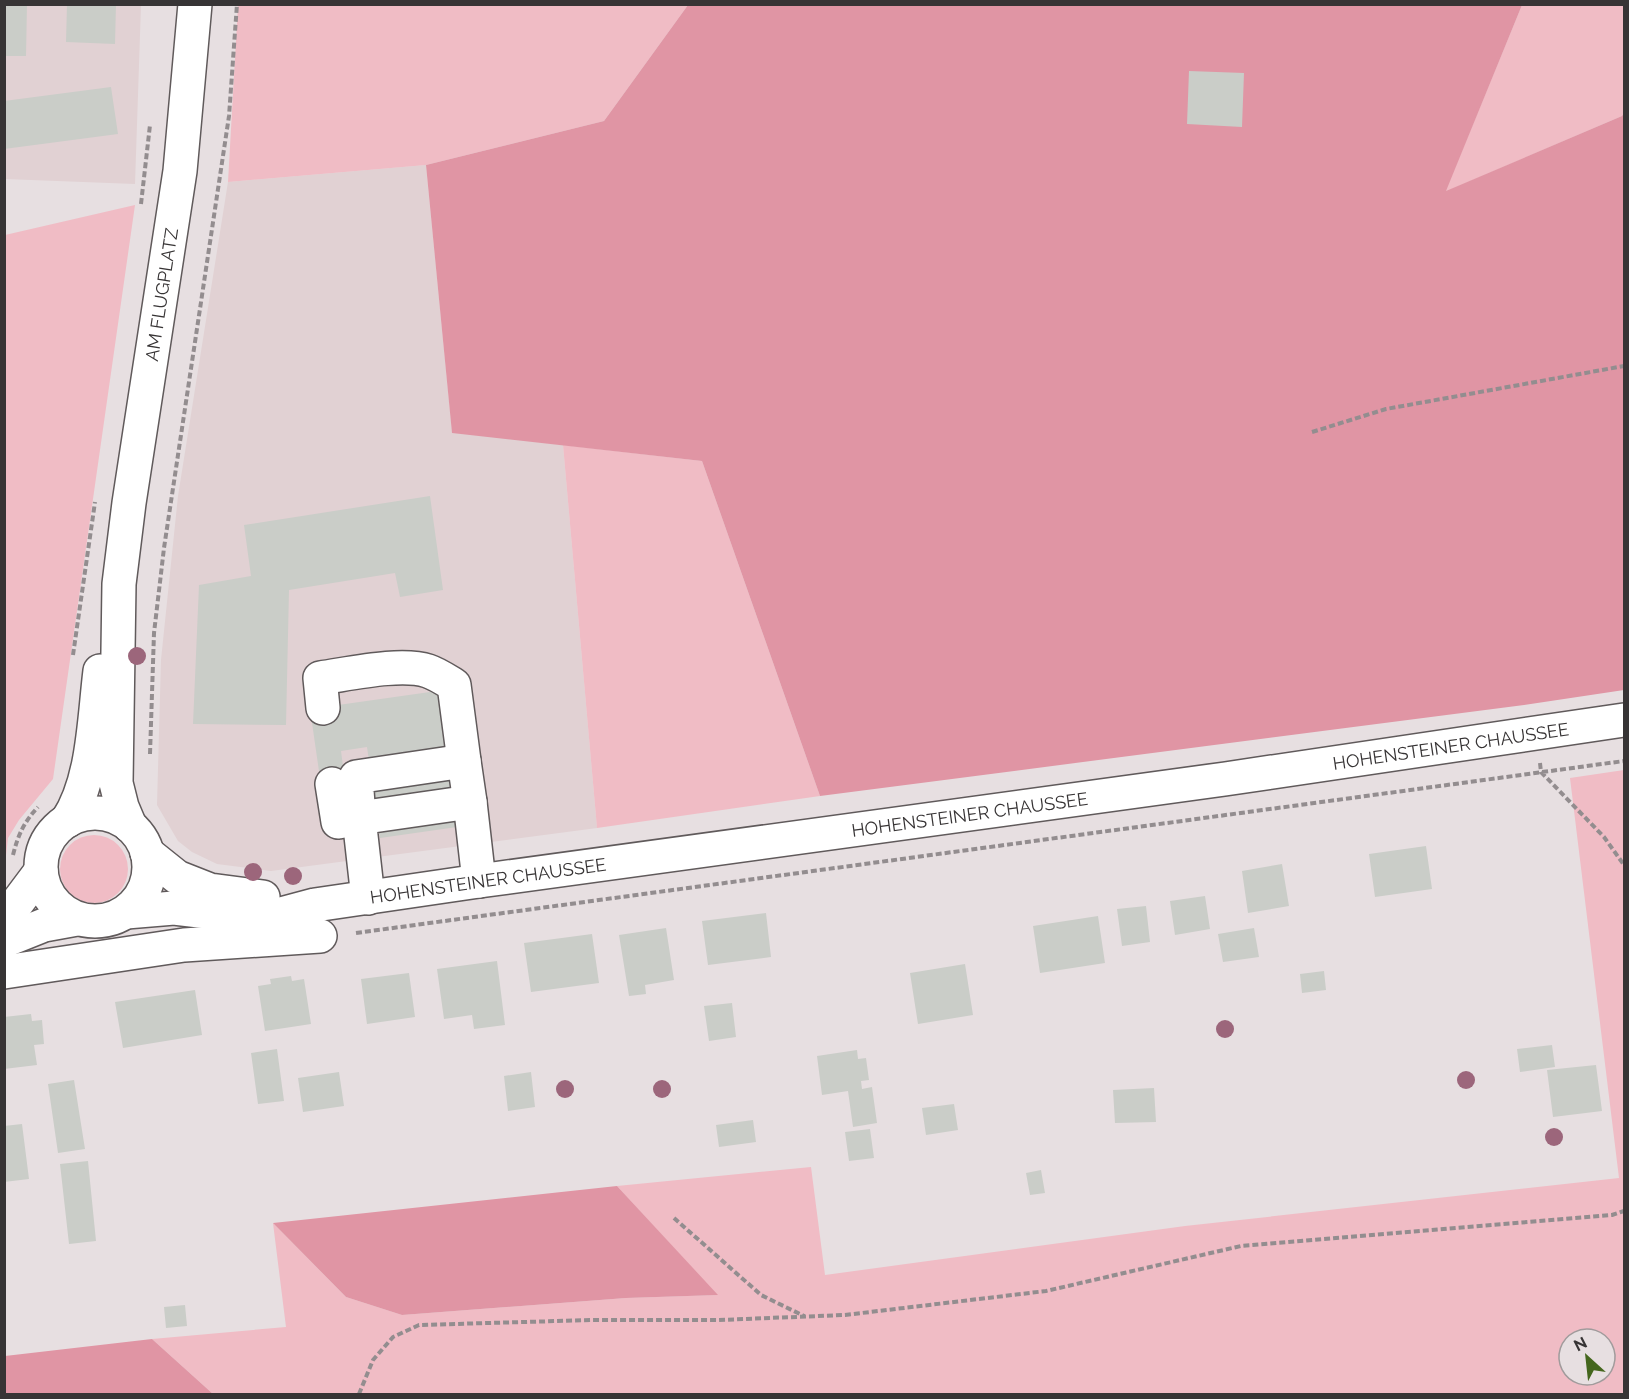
<svg xmlns="http://www.w3.org/2000/svg" width="1629" height="1399" font-family="Raleway,sans-serif">
	<style>
		.built { fill: #e1d1d3 }
		.green { fill: #f0bcc5; fill-rule: evenodd }
		.forest { fill: #e095a4 }
		.building { fill: #cacdc8 }
		.lines { fill: none; stroke-linecap: round; stroke-linejoin: round }
		.minor-casing { stroke: #605a5b; stroke-width: 36 }
		.major-casing { stroke: #605a5b; stroke-width: 36 }
		.path { stroke: #938d8f; stroke-width: 4; stroke-dasharray: 6 3; stroke-linecap: butt }
		.minor { stroke: #fff; stroke-width: 33 }
		.major { stroke: #fff; stroke-width: 33 }
		.tree { fill: #9c667b }
		.labels { text-anchor: middle; dominant-baseline: central; stroke-width: 5; stroke-linejoin: round; paint-order: stroke }
		.street-label { font-size: 18px; fill: #373435; stroke: #e7dfe1 }
	</style>
	<rect width="100%" height="100%" fill="#e7dfe1"/>
	<path class="built" d="M5,5h136l-6,179 -130,-5z
		M426,165l26,267 111,13 34,383 -326,43 -54,-7 -25,-12 -14,-11 -21,-36 4,-145 17,-164 50,-314z"/>
	<path class="green" d="M238,5h450l-84,116 -178,44 -198,17z
		M1522,5h102v108l-2,3 -177,76z
		M135,205l-82,574 -34,41 -11,18 -3,26v-629z
		M563,445l139,16 118,335 -223,32z
		M1624,770v624h-1411l-61,-55 134,-12 -13,-104 73,74 56,18 224,-17 91,-3 -100,-109 194,-19 14,108 360,-49 434,-48 -49,-400zM1569,1339h36v36h-36z
		M60 869a34 34 0 1 1 68 0a34 34 0 1 1-68 0Z"/>
	<path class="forest" d="M688,5h834l-76,186 176,-75 2,-3v577l-100,15 -704,91 -118,-335 -250,-28 -26,-268 178,-44z
		M617,1186l101,109 -92,3 -224,17 -56,-18 -73,-74z
		M152,1339l61,55h-208v-38z"/>
	<path class="building" d="M4,4h23l-1,52h-22z
		M67,4h49l-1,40 -49,-2z
		M1189,71l55,2 -2,54 -55,-3z
		M111,87l7,47 -114,15v-48z
		M430,496l13,94 -43,7 -5,-24 -106,17 -3,135 -93,-1 6,-139 52,-9 -7,-51z
		M437,691l20,136 -77,11 -13,-91 -26,4 4,31 -24,3 -11,-76z
		M1426,846l6,43 -57,8 -6,-43z
		M1282,864l7,42 -41,7 -6,-42z
		M1205,896l5,33 -35,6 -5,-34z
		M1146,906l4,36 -28,4 -5,-37z
		M766,913l5,44 -63,8 -6,-44z
		M1098,916l7,47 -65,10 -7,-47z
		M666,928l8,52 -29,5 1,9 -17,2 -10,-61z
		M1254,928l5,29 -36,5 -5,-28z
		M592,934l7,49 -68,9 -7,-49z
		M497,961l8,64 -31,4 -2,-14 -28,4 -7,-50z
		M965,964l8,51 -55,9 -8,-51z
		M1324,971l2,19 -24,3 -2,-19z
		M409,973l6,44 -48,7 -6,-45z
		M291,976l1,5 12,-2 7,45 -46,7 -7,-45 13,-2 -1,-5z
		M195,990l7,45 -79,13 -8,-46z
		M732,1003l4,34 -27,4 -5,-35z
		M31,1014l1,7 10,-1 2,24 -10,1 3,20 -33,4v-52z
		M1552,1045l3,22 -35,5 -3,-23z
		M277,1049l7,52 -26,3 -7,-51z
		M857,1050l1,9 8,-1 3,22 -8,1 1,8 10,-2 5,36 -24,4 -5,-36 -26,4 -5,-39z
		M1596,1065l6,46 -49,6 -6,-47z
		M339,1072l5,34 -41,6 -5,-34z
		M531,1072l4,35 -27,4 -4,-35z
		M74,1080l11,69 -27,4 -10,-69z
		M1154,1088l2,34 -41,1 -2,-33z
		M954,1104l4,26 -32,5 -4,-27z
		M753,1120l3,22 -37,5 -3,-22z
		M22,1124l7,55 -25,3v-56z
		M870,1129l4,29 -25,3 -4,-29z
		M88,1161l8,80 -27,3 -9,-80z
		M1041,1170l4,23 -15,2 -4,-22z
		M185,1305l2,21 -21,2 -2,-21z"/>
	<g class="lines">
		<defs>
			<g id="minor">
				<path d="M323,708l-3,-30c29,-4 81,-16 108,-7 9,3 18,9 26,14l10,76"/>
				<path d="M332,784l6,38 21,-4 -3,-41 108,-16 6,41"/>
				<path d="M67,821c27,-41 27,-102 33,-150"/>
				<path id="s1" d="M130,826l-8,-19 -6,-24 3,-199 10,-81 51,-332 15,-167"/>
				<path d="M368,898l-9,-80 111,-16 9,79"/>
				<path d="M4,972l180,-27 136,-9"/>
			</g>
			<g id="major">
				<circle cx="95" cy="867" r="54"/>
				<path d="M147,853l30,24 33,13 53,7"/>
				<path d="M4,911l13,-8 24,-32"/>
				<path id="s2" d="M126,912l48,-4 77,9 23,-1 41,-11 164,-24 746,-102 399,-59"/>
				<path d="M4,941l40,-16 33,-6"/>
			</g>
		</defs>
		<use href="#minor" class="minor-casing"/>
		<use href="#major" class="major-casing"/>
		<path class="path" d="M141,204l9,-79
			M1312,432l74,-23 238,-43
			M73,655l22,-153
			M150,754l4,-121 10,-85 65,-432 8,-112
			M1540,763l1,9 63,65 20,28
			M13,855c5,-20 11,-33 25,-48
			M356,933l1268,-172
			M674,1218l87,77 43,21
			M359,1394l14,-34 20,-23 26,-12 174,-5h126l126,-5 201,-24 195,-45 371,-31 12,-4"/>
		<use href="#minor" class="minor"/>
		<use href="#major" class="major"/>
	</g>
	<g class="tree">
		<circle cx="137" cy="656" r="9"/>
		<circle cx="253" cy="872" r="9"/>
		<circle cx="293" cy="876" r="9"/>
		<circle cx="1225" cy="1029" r="9"/>
		<circle cx="1466" cy="1080" r="9"/>
		<circle cx="565" cy="1089" r="9"/>
		<circle cx="662" cy="1089" r="9"/>
		<circle cx="1554" cy="1137" r="9"/>
	</g>
	<g class="labels">
		<g class="street-label">
			<text stroke="none"><textPath href="#s1" startOffset="537">AM FLUGPLATZ</textPath></text>
			<text stroke="none"><textPath href="#s2" startOffset="1338">HOHENSTEINER CHAUSSEE</textPath></text>
			<text stroke="none"><textPath href="#s2" startOffset="852">HOHENSTEINER CHAUSSEE</textPath></text>
			<text stroke="none"><textPath href="#s2" startOffset="366">HOHENSTEINER CHAUSSEE</textPath></text>
		</g>
	</g>
	<rect width="1629" height="1399" fill="none" stroke="#373435" stroke-width="12"/>
	<g transform="translate(1587 1357) rotate(333)"><circle r="28" fill="#e7dfe1" stroke="#a19b9c" stroke-width="1.5"/>
	<path d="M0-4.5L10 22L0 15L-10 22Z" fill="#44661d"/>
	<text y="-9" font-size="16" font-weight="bold" text-anchor="middle" fill="#373435">N</text>
	</g>
</svg>
